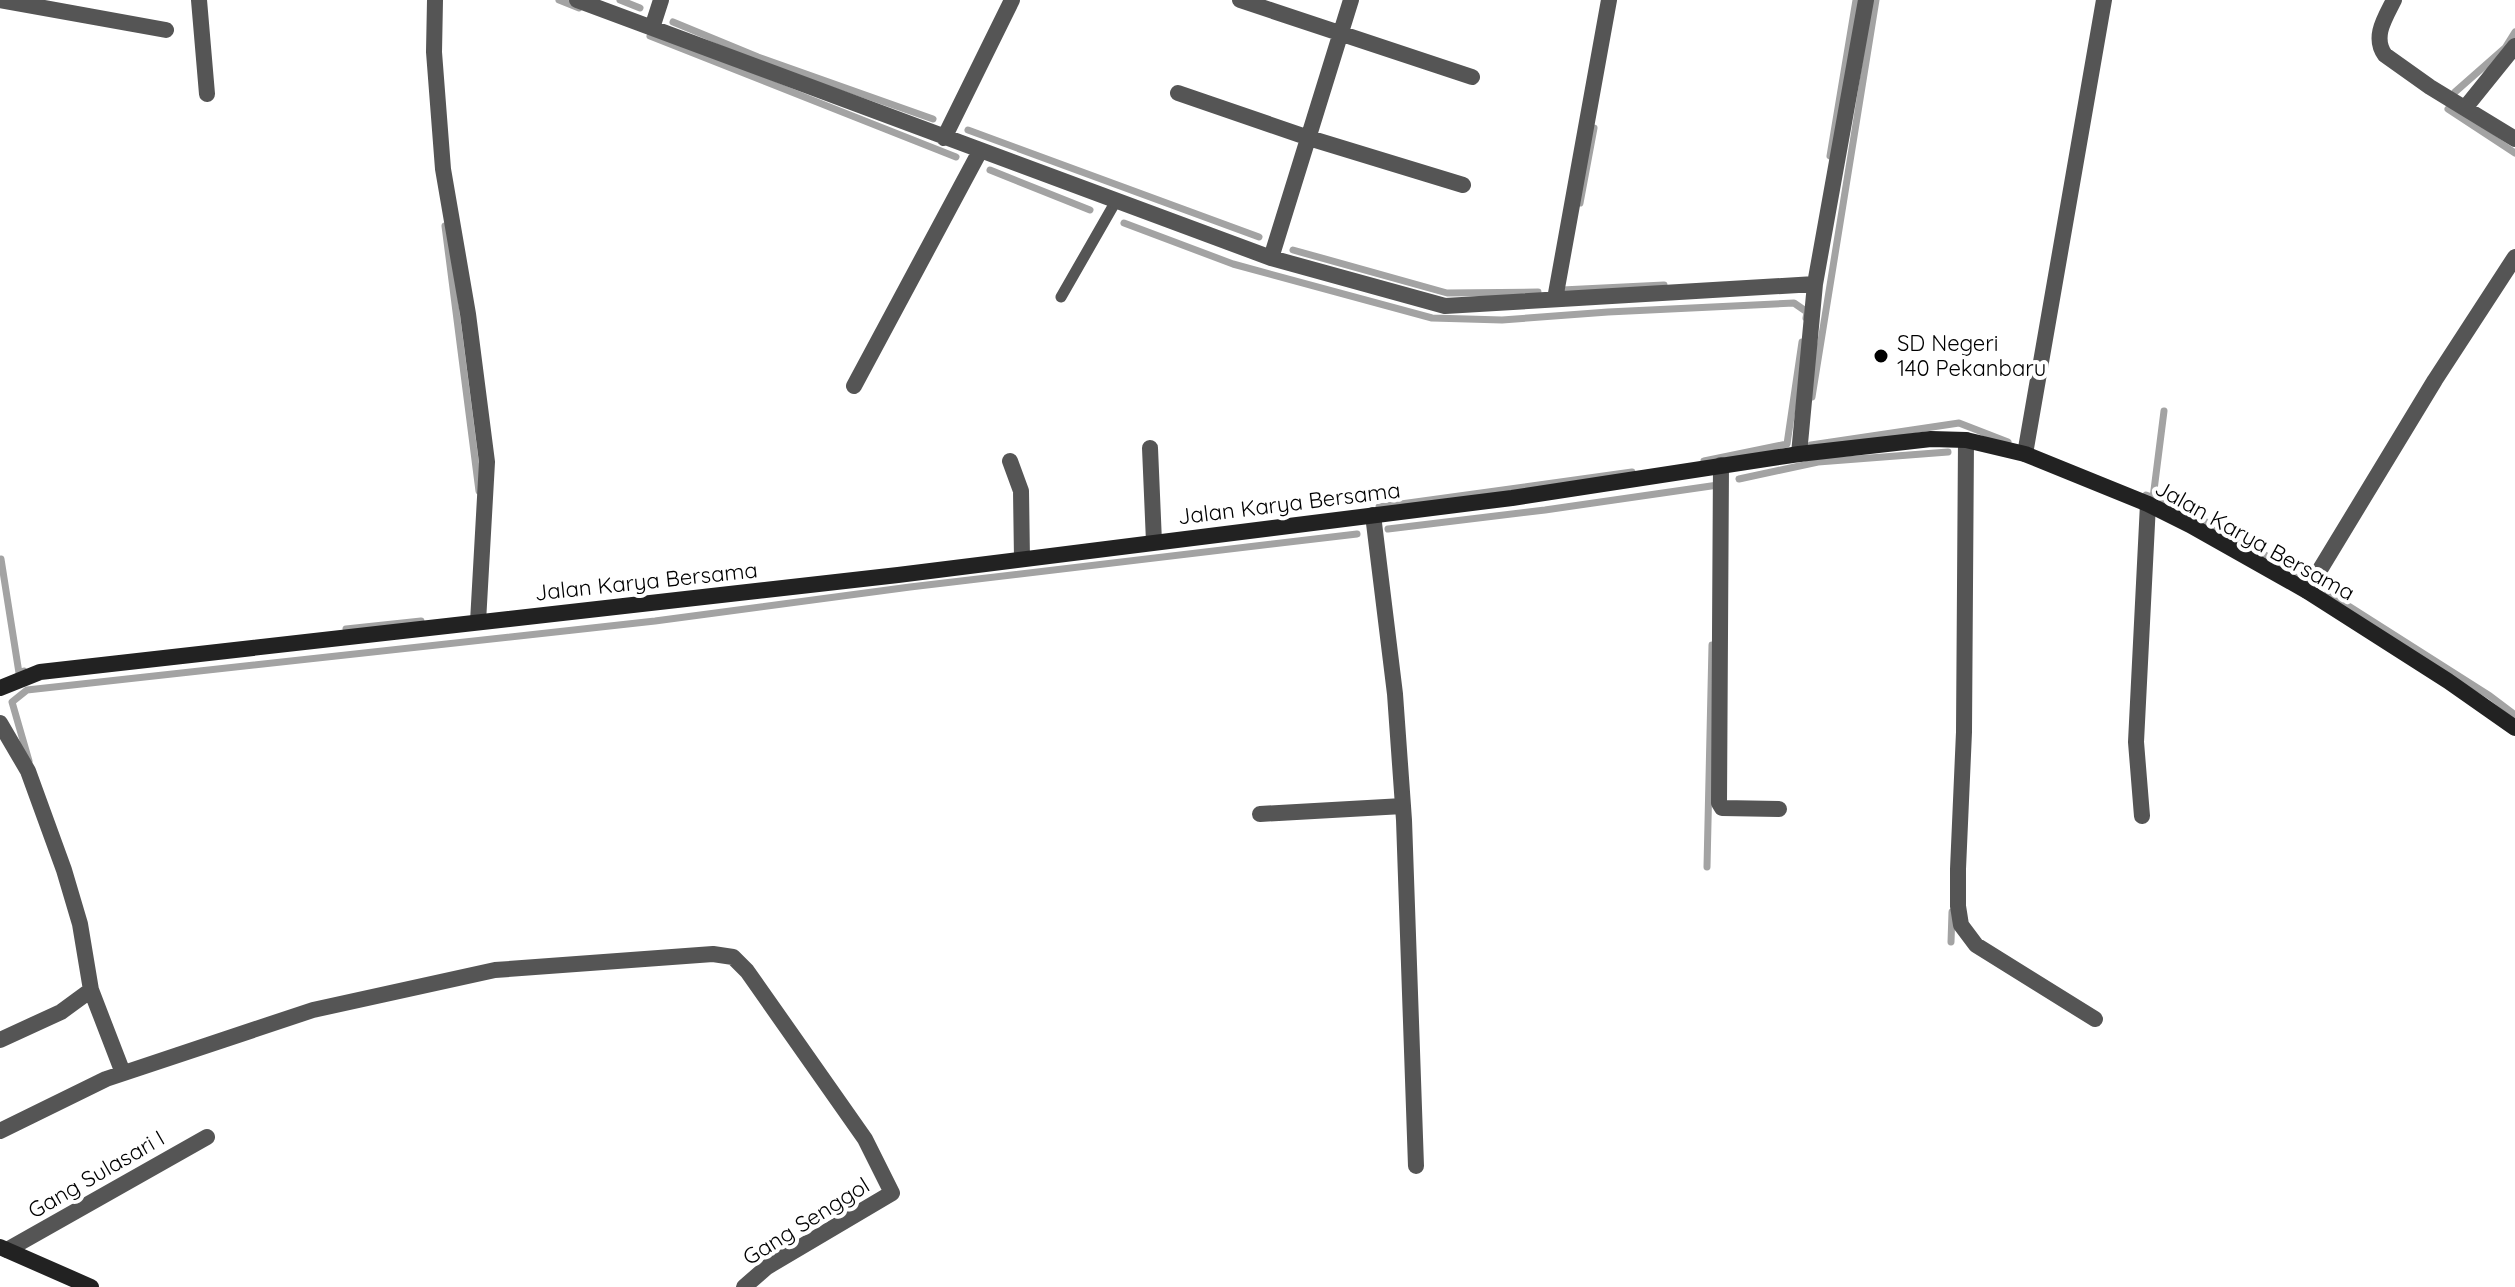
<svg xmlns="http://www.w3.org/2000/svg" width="2515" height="1287" font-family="Quicksand,sans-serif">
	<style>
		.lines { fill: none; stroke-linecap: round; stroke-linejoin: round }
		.stream { stroke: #a3a3a3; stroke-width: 7 }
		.lane { stroke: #555; stroke-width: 11 }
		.street { stroke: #555; stroke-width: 16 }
		.secondary { stroke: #222; stroke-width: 16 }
		.poi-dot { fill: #000; stroke: #fff; stroke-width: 3 }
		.labels { text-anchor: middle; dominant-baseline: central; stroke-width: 8; stroke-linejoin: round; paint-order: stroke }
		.poi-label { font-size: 22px; fill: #000; stroke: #fff; text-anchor: start }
		.street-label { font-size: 22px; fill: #000; stroke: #fff }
	</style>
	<rect width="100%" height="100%" fill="#fff"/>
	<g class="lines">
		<path class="stream" d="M559,0l20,8
			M620,0l20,8
			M673,22l85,35 175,62
			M650,36l306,121
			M2455,92l50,-44 10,-16
			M2448,109l67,44
			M968,130l291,107
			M1830,156l26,-156
			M990,170l100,40
			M1580,203l14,-75
			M1124,223l109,41 199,54 70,2 106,-8 186,-9 13,9 -1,6
			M445,226l34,265
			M1293,250l154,43 91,-1
			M1562,290l102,-5
			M1812,397l64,-397
			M1811,445l148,-22 49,19
			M1704,461l83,-17 15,-102
			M1739,479l79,-17 130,-10
			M2146,495l37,14 114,64
			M2153,498l11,-87
			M1379,507l253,-35
			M1388,529l157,-19 173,-25
			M1,559l18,114 5,-2
			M2328,593l162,103 25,19
			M346,629l75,-8
			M29,761l-17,-59 15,-12 628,-69 255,-34 447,-53
			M1707,867l5,-222
			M1951,942l1,-30"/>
		<path class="lane" d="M1061,297l55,-96"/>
		<path class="street" d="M0,0l166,30
			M199,0l8,94
			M435,0l-1,52 9,117 25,145 19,148 -9,160
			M577,0l694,258 174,48 370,-22
			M1240,0l232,77
			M2394,0c-9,18 -22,37 -9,55l45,32 85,52
			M652,28l9,-28
			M1178,93l131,45 154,47
			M2465,108l50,-62
			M944,138l68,-138
			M1271,258l80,-258
			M1555,299l54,-299
			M854,386l126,-235
			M1966,440l-2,292 -6,137v37l3,19 15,20 119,74
			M1150,448l4,94
			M1799,454l16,-170 51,-284
			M2025,454l79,-454
			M1010,461l11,30 1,68
			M1721,465l-2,338 3,5 57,1
			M1373,515l22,179 9,126 12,346
			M2307,591l128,-211 80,-123
			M0,723l28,48 36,99 16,54 11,66 -30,22 -61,28
			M1260,814l143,-8
			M2142,816l-6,-74 12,-238
			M91,990l32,83
			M0,1131l106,-52 207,-69 182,-40 218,-16 20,3 14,14 118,168 27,54 -125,74 -23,20
			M7,1250l200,-113"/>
		<path class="secondary" d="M0,688l40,-16 858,-97 614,-77 287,-44 132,-15 35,1 59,14 123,50 42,21 117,66 141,90 67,47
			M0,1247l91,40"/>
	</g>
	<circle class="poi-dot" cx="1881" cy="356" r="8"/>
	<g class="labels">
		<g class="poi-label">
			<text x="1897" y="343">SD Negeri<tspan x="1897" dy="25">140 Pekanbaru</tspan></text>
		</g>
		<g class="street-label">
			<text transform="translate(1289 503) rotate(-7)">Jalan Karya Bersama</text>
			<text transform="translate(2255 540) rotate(29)">Jalan Karya Bersama</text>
			<text transform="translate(646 581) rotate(-6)">Jalan Karya Bersama</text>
			<text transform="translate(96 1174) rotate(-30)">Gang Sulasari I</text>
			<text transform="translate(806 1221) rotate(-32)">Gang Senggol</text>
		</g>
	</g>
</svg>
